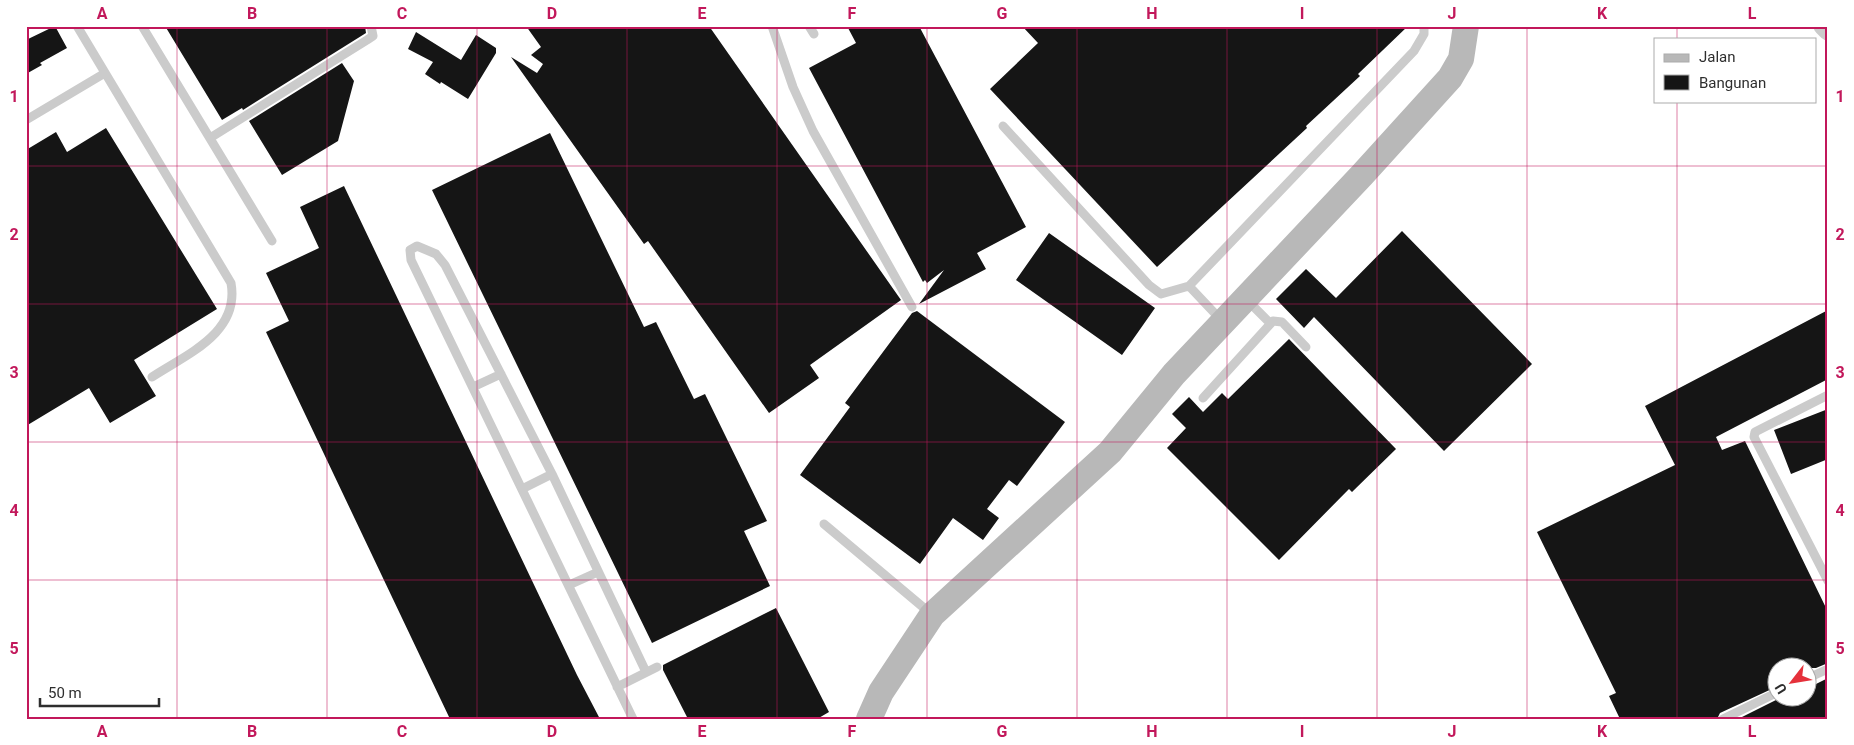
<svg xmlns="http://www.w3.org/2000/svg" width="1854" height="745" font-family="Roboto,sans-serif">
	<style>
		.building { fill: #151515 }
		.lines { fill: none; stroke-linecap: round; stroke-linejoin: round }
		.lane { stroke: #cbcbcb; stroke-width: 9 }
		.street { stroke: #cbcbcb; stroke-width: 19 }
		.secondary { stroke: #b8b8b8; stroke-width: 26 }
		.grid { fill: none; stroke: #c2185b; stroke-width: 1; stroke-opacity: 0.55 }
		.neatline { fill: none; stroke: #c2185b; stroke-width: 2 }
		.grid-label { font-size: 16px; text-anchor: middle; font-weight: bold; fill: #c2185b }
	</style>
	<rect width="100%" height="100%" fill="#fff"/>
	<path class="building" d="M55,26l12,22 -27,15 2,2 -16,9v-34z
		M165,26h200l1,7 -123,77 -1,-2 -20,12z
		M526,26h183l192,274 -91,65 9,13 -50,35 -121,-172 -4,3 -133,-187 26,16 6,-9 -12,-9 10,-8z
		M847,26h72l107,201 -49,26 9,16 -67,35 25,-34 -17,13 -2,-3 -2,2 -114,-214 47,-25z
		M1022,26h386l-50,48 2,2 -54,50 1,2 -150,139 -167,-178 48,-46z
		M416,32l45,28 15,-25 20,13v5l-28,46 -27,-17 -1,2 -15,-10 8,-12 -25,-13z
		M342,63l12,18 -16,60 -56,34 -33,-54z
		M106,128l111,181 -83,51 22,36 -46,27 -21,-35 -63,38v-276l30,-18 11,20z
		M550,133l94,194 12,-5 38,77 11,-5 62,127 -23,10 26,55 -118,57 -220,-453z
		M344,186l233,489 23,44h-150l-184,-387 23,-11 -23,-48 53,-25 -19,-41z
		M1402,231l130,133 -88,87 -130,-134 -10,11 -28,-29 30,-30 30,29z
		M1049,233l106,75 -33,47 -106,-75z
		M1828,310v69l-112,58 6,13 23,-9 83,171v51l-12,5h-40v19l-56,26 -3,6h-97l-11,-23 7,-3 -79,-161 138,-67 -30,-59z
		M917,311l148,111 -48,64 -8,-6 -22,29 12,9 -16,22 -30,-22 -33,46 -120,-89 50,-68 -5,-4 67,-90z
		M1289,339l107,110 -44,43 -3,-3 -70,71 -112,-112 19,-20 -14,-14 17,-17 14,15 19,-19 6,6z
		M1828,409v50l-37,15 -17,-44z
		M776,608l53,104 -12,7h-129l-25,-49v-5z
		M1828,678v41h-90l42,-21h26v-9z"/>
	<g class="lines">
		<path class="lane" d="M77,26l154,257c9,50 -44,71 -79,94
			M142,26l130,215
			M772,26l21,61 20,44 99,176
			M809,26l5,8
			M26,120l79,-47
			M1003,126l146,159 12,9 28,-8 33,35
			M210,138l157,-98 6,-4 -2,-10
			M1189,286l225,-235 10,-17v-8
			M1247,300l23,23
			M473,387l28,-13
			M1828,395l-73,37 -1,5 74,144
			M1203,398l70,-77 9,1 24,25
			M522,489l30,-15
			M824,524l106,89
			M569,585l29,-13
			M1806,679l22,-10
			M617,687l40,-20
			M633,719l-222,-459 -1,-10 7,-4 19,8 9,11 107,209 94,198
			M1723,719l53,-26"/>
		<path class="street" d="M1823,26l5,5"/>
		<path class="secondary" d="M869,719l12,-27 51,-77 178,-163 64,-78 188,-199 88,-97 11,-19 5,-33"/>
	</g>
	<path class="grid" d="M177,26v693M327,26v693M477,26v693M627,26v693M777,26v693M927,26v693M1077,26v693M1227,26v693M1377,26v693M1527,26v693M1677,26v13M1677,101v618M26,166h1802M26,304h1802M26,442h1802M26,580h1802"/>
	<rect width="1854" height="745" fill="none" stroke="#ffffff" stroke-width="55"/>
	<rect x="1654" y="38" width="162" height="65" fill="#ffffff" stroke="#ababab"/>
	<rect x="1664" y="54" width="25" height="8" fill="#b8b8b8" stroke="#ababab"/>
	<text x="1699" y="62" font-size="15" fill="#2e2e2e">Jalan</text>
	<rect x="1664" y="75" width="25" height="15" fill="#151515" stroke="#ababab"/>
	<text x="1699" y="88" font-size="15" fill="#2e2e2e">Bangunan</text>
	<g transform="translate(1792 682) rotate(239)"><circle r="24" fill="#ffffff" stroke="#ababab"/>
	<path d="M0-4L9 19L0 12L-9 19Z" fill="#e5313b"/>
	<text y="-8" font-size="14" font-weight="bold" text-anchor="middle" fill="#2e2e2e">U</text>
	</g>
	<path d="M40 698v8h119v-8" fill="none" stroke="#2e2e2e" stroke-width="2.5"/>
	<text x="48" y="698" font-size="15" fill="#2e2e2e" stroke="#ffffff" stroke-width="4" paint-order="stroke">50 m</text>
	<rect x="28" y="28" width="1798" height="690" class="neatline"/>
	<g class="grid-label">
		<text x="102" y="19">A</text>
		<text x="252" y="19">B</text>
		<text x="402" y="19">C</text>
		<text x="552" y="19">D</text>
		<text x="702" y="19">E</text>
		<text x="852" y="19">F</text>
		<text x="1002" y="19">G</text>
		<text x="1152" y="19">H</text>
		<text x="1302" y="19">I</text>
		<text x="1452" y="19">J</text>
		<text x="1602" y="19">K</text>
		<text x="1752" y="19">L</text>
		<text x="14" y="102">1</text>
		<text x="1840" y="102">1</text>
		<text x="14" y="240">2</text>
		<text x="1840" y="240">2</text>
		<text x="14" y="378">3</text>
		<text x="1840" y="378">3</text>
		<text x="14" y="516">4</text>
		<text x="1840" y="516">4</text>
		<text x="14" y="654">5</text>
		<text x="1840" y="654">5</text>
		<text x="102" y="737">A</text>
		<text x="252" y="737">B</text>
		<text x="402" y="737">C</text>
		<text x="552" y="737">D</text>
		<text x="702" y="737">E</text>
		<text x="852" y="737">F</text>
		<text x="1002" y="737">G</text>
		<text x="1152" y="737">H</text>
		<text x="1302" y="737">I</text>
		<text x="1452" y="737">J</text>
		<text x="1602" y="737">K</text>
		<text x="1752" y="737">L</text>
	</g>
</svg>
